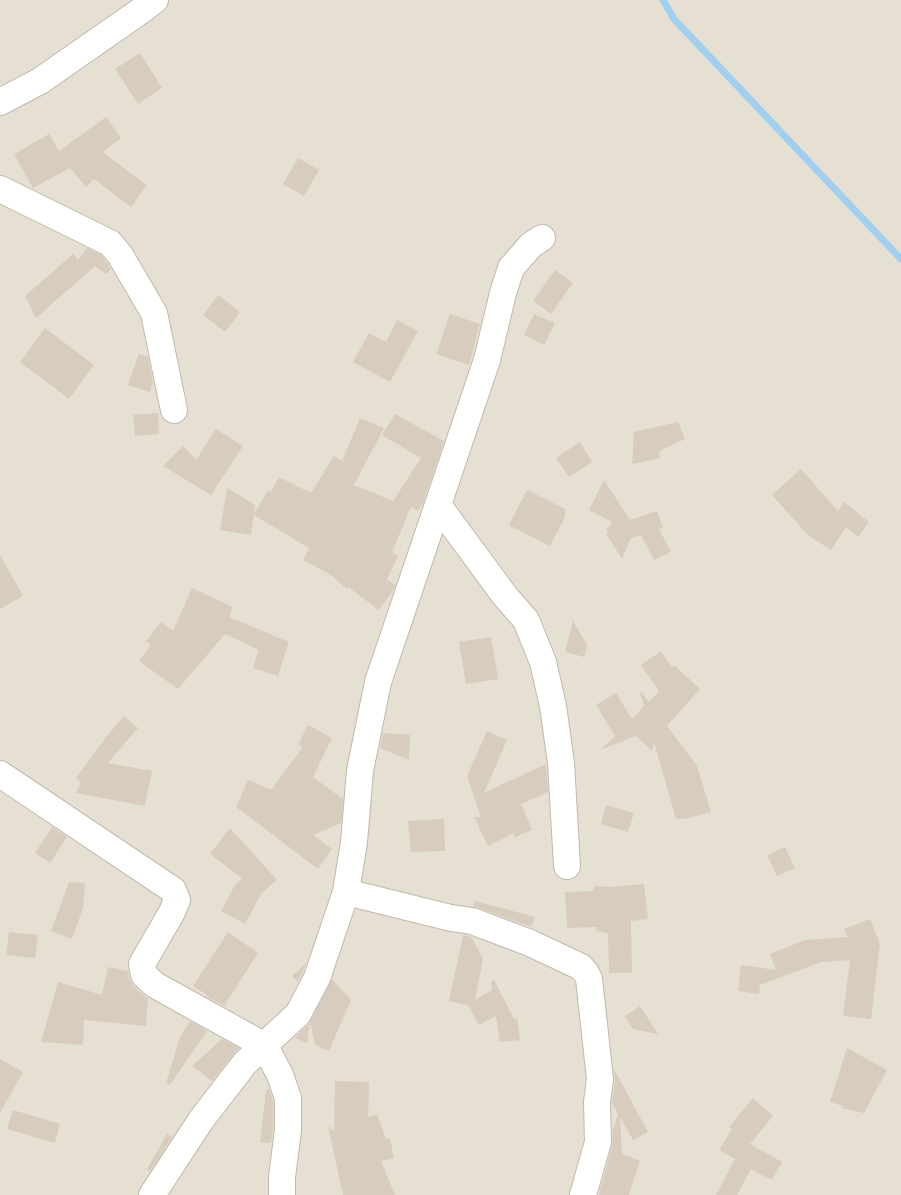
<svg xmlns="http://www.w3.org/2000/svg" width="901" height="1195" font-family="'Noto Sans',sans-serif">
	<style>
		.residential { fill: #e6e0d3 }
		.lines { fill: none; stroke-linecap: round; stroke-linejoin: round }
		.stream { stroke: #a0cfef; stroke-width: 7 }
		.building { fill: #d7ccbd }
		.minor-casing { stroke: #c0b9aa; stroke-width: 28 }
		.minor { stroke: #fff; stroke-width: 26 }
	</style>
	<rect width="100%" height="100%" fill="#f2eee5"/>
	<path class="residential" d="M0,0h901v1195h-901z"/>
	<g class="lines">
		<path class="stream" d="M663,0l11,19 227,240"/>
	</g>
	<path class="building" d="M140,53l22,35 -24,16 -23,-35z
		M106,117l15,21 -19,14 45,33 -16,22 -37,-28 -8,8 -16,-19 -37,20 -19,-34 35,-20 10,17z
		M298,158l21,12 -15,26 -21,-12z
		M87,248l14,7 10,14 -5,5 -11,-8 -59,52 -11,-22 48,-42 5,6z
		M555,270l18,13 -22,31 -18,-13z
		M218,295l22,17 -15,20 -22,-17z
		M450,314l30,10 -11,41 -33,-11z
		M534,314l21,9 -11,22 -20,-10z
		M397,320l21,11 -28,51 -37,-20 16,-29 17,9z
		M45,328l49,37 -25,34 -49,-37z
		M139,354l9,3 5,25 -3,10 -22,-7z
		M158,413l1,21 -24,2 -2,-21z
		M395,414l49,27 -21,62 -5,8 -7,-4 -19,45 6,4 -11,23 8,6 -2,6 -14,19 -31,-23 -1,2 -16,-14 -28,-15 6,-12 -55,-33 -3,20 -31,-5 7,-42 28,17 -1,9 14,-24 3,2 8,-15 32,16 23,-37 8,5 18,-43 24,10 -30,57 39,16 28,-43 -39,-23z
		M678,422l7,17 -26,12 1,7 -28,6 2,-32z
		M216,429l27,17 -32,49 -48,-29 20,-20 13,14z
		M580,442l12,20 -23,15 -13,-19z
		M801,469l37,42 6,-9 25,20 -11,15 -12,-10 -15,23 -23,-15 -36,-40z
		M604,480l26,40 27,-9 6,17 -4,1 12,23 -17,8 -13,-25 -10,3 -9,21 -15,-24 1,-3 -2,-4 4,-2 2,-4 -23,-12z
		M527,490l38,19v8l-15,29 -41,-21z
		M0,555l23,41 -23,13z
		M192,588l41,19 -4,10 60,25 -11,34 -25,-8 6,-18 -34,-16 -47,55 -39,-28 12,-16 -5,-4 15,-19 12,9z
		M573,621l14,24 -3,12 -19,-5z
		M491,637l7,42 -32,5 -7,-42z
		M661,651l11,16 2,-2 26,24 -33,37 30,40 14,46 -27,7h-8l-22,-77 -2,9 -16,-15 -36,14 15,-14 -19,-31 20,-12 16,26 12,-13 -4,-13 1,-1 8,10 10,-11 -18,-26z
		M124,716l14,12 -30,35 44,8 -7,35 -69,-13 5,-11 -5,-4 31,-42z
		M308,725l24,13 -19,39 30,22 -2,24 -28,12 19,14 -14,20 -82,-62 12,-27 23,10 32,-43 -5,-2z
		M487,731l20,9 -23,53 62,-29 2,28 -27,12 11,26 -17,7 -2,-4 -25,13 -14,-29h7l-14,-41z
		M383,733l27,2 -1,25 -29,-12z
		M606,805l28,8 -6,19 -27,-8z
		M444,819l1,32 -34,1 -3,-31z
		M52,827l15,10 -17,26 -15,-10z
		M230,828l47,52 -16,14 -16,30 -24,-13 14,-26 7,-7 -32,-24z
		M785,847l10,21 -18,8 -10,-21z
		M69,882l16,1 -2,25 -11,31 -21,-8z
		M644,884l4,35 -17,2 1,52h-23l-1,-40 -12,-2 1,-4 -30,1 -2,-36 29,-1v-5l17,1z
		M475,901l60,16 -4,10 -58,-21z
		M870,919l10,25 -9,75 -28,-3 7,-56 -29,2 -61,23 -1,9 -21,-3 3,-26 35,5 -6,-16 35,-14 43,-3 -4,-8z
		M9,932l29,3 -3,23 -29,-3z
		M228,932l30,21 -34,53 -18,-10 1,-1 -14,-9z
		M463,935l5,1 18,6 -14,-4 11,21 -8,41 17,-10 -1,-9 3,-1 20,39 3,-1 3,22 -20,2 -4,-26 -17,9 -11,-20 -19,-4z
		M306,963l-3,9 -5,10 -6,-6z
		M108,967l19,4 1,-1 1,8 4,8 15,13 -2,27 -62,-6 -1,25 -42,-3 17,-60 44,13z
		M332,979l19,21 -22,51 -14,-6 -5,-23z
		M640,1006l18,28 -25,-5 -8,-13z
		M190,1021l17,10 -37,54 -4,-2 14,-46z
		M310,1023l-3,20 -12,-5z
		M222,1039l17,9 -27,33 -20,-15z
		M847,1048l40,22 -23,43 -22,-5 1,-2 -13,-4z
		M0,1059l23,13 -23,41z
		M614,1069l34,63 -15,8 -13,-23 2,37 18,7 -11,34h-30l13,-49 1,-16 5,-16 -6,-11 3,-22z
		M335,1081l34,1 -1,35 9,-3 9,25 4,-1 4,20 -13,3 14,34h-52l-15,-69 6,5z
		M269,1088l4,13v28l-2,14 -11,-1 6,-51z
		M753,1098l20,18 -23,28 32,18 -10,18 -21,-11 -14,26h-21l19,-36 -16,-9 13,-21 -3,-2z
		M13,1110l47,14 -5,19 -48,-14z
		M167,1134l5,3 -22,34 -3,-2z"/>
	<g class="lines">
		<defs>
			<path id="minor" d="M0,102l40,-21 99,-69 16,-12
				M0,189l110,54 10,12 34,58 20,97
				M438,505l67,91 21,24 17,42 10,44 8,57 6,103
				M0,774l173,116 4,10 -5,12 -30,52 2,11 11,10 110,61 15,29 8,23v32l-6,47v18
				M346,892l105,26 21,3 58,22 51,24 5,6 3,6 11,100 -3,23 1,40 -15,53
				M152,1195l49,-75 44,-57 53,-49 19,-36 29,-86 8,-50 6,-71 18,-89 109,-322 16,-67 8,-25 20,-23 11,-7"/>
		</defs>
		<use href="#minor" class="minor-casing"/>
		<use href="#minor" class="minor"/>
	</g>
</svg>
